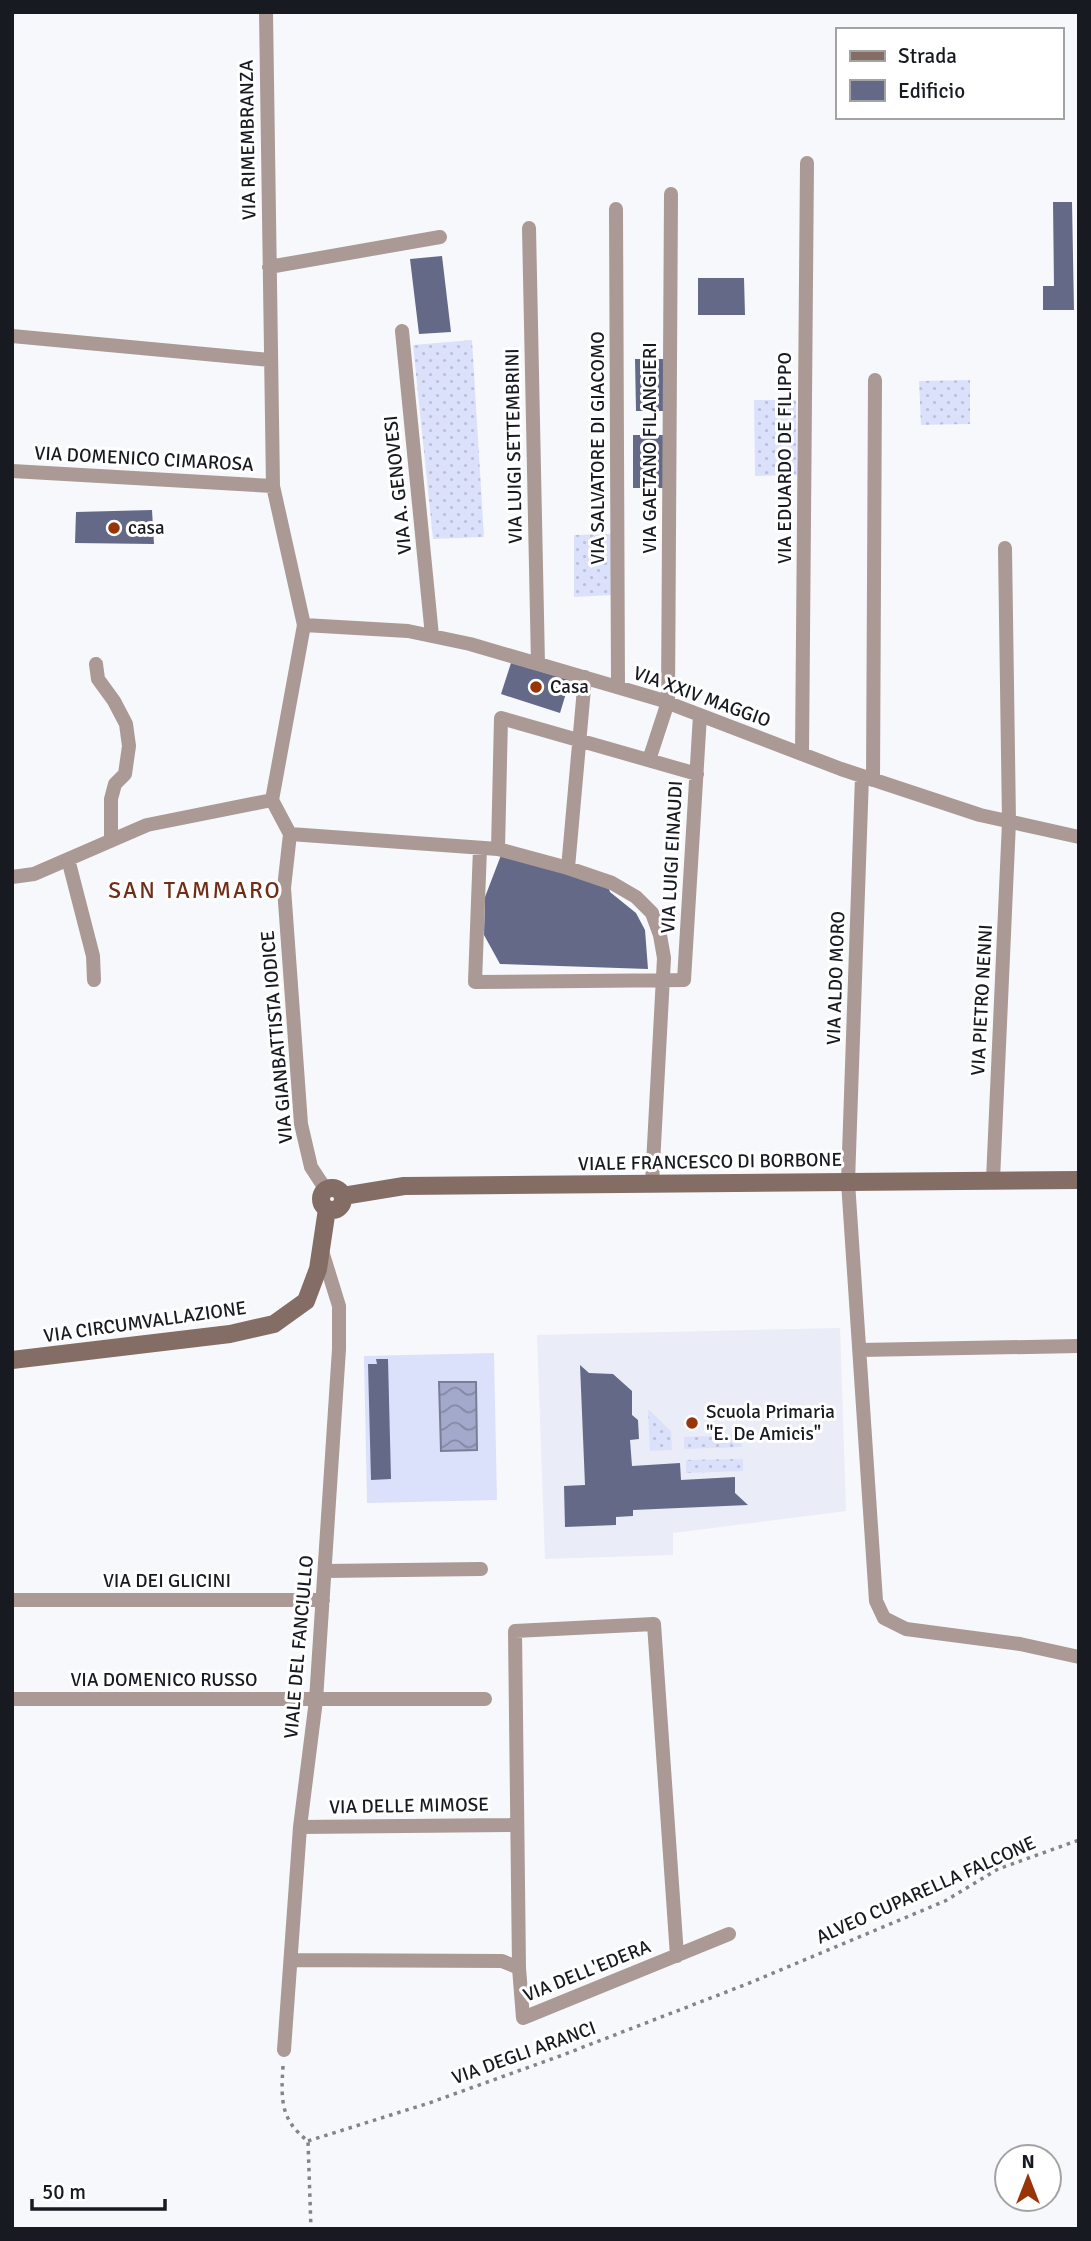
<svg xmlns="http://www.w3.org/2000/svg" width="1091" height="2241" font-family="Signika,sans-serif">
	<style>
		.built { fill: #eaecf7 }
		.grass { fill: url(#grass-dots) }
		.pitch { fill: #dce1fb }
		.water { fill: url(#water-waves); stroke: #797e97; stroke-width: 2 }
		.building { fill: #646988 }
		.lines { fill: none; stroke-linecap: round; stroke-linejoin: round }
		.path { stroke: #828489; stroke-width: 3.5; stroke-dasharray: 3.5 5; stroke-linecap: butt }
		.street { stroke: #aa9994; stroke-width: 14 }
		.secondary { stroke: #846d65; stroke-width: 18 }
		.poi-dot { fill: #993406; stroke: #fff; stroke-width: 2.5 }
		.labels { text-anchor: middle; dominant-baseline: central; stroke-width: 6; stroke-linejoin: round; paint-order: stroke }
		.street-label { font-size: 19px; fill: #181a21; stroke: #fff }
		.poi-label { font-size: 19px; fill: #181a21; stroke: #fff; text-anchor: start }
		.quarter-label { font-size: 23px; letter-spacing: 2px; fill: #702e17; stroke: #fff }
	</style>
	<defs>
		<pattern id="grass-dots" width="8" height="8" patternUnits="userSpaceOnUse" patternTransform="scale(1.75)"><rect width="8" height="8" fill="#dce1fb"/><path d="M2 2h.1M6 6h.1" fill="none" stroke="#bcc0d7" stroke-width="1.8" stroke-linecap="round"/></pattern>
		<pattern id="water-waves" width="16" height="10" patternUnits="userSpaceOnUse" patternTransform="scale(1.75)"><rect width="16" height="10" fill="#a2a9ca"/><path d="M0 5q4-4 8 0t8 0" fill="none" stroke="#8389a4"/></pattern>
	</defs>
	<rect width="100%" height="100%" fill="#f7f8fc"/>
	<path class="built" d="M840,1328l6,183 -173,22v22l-128,4 -8,-224z"/>
	<path class="grass" d="M472,340l12,197 -51,2 -20,-194z
		M970,380v44l-49,1 -2,-44z
		M754,400h42l1,75 -42,1z
		M612,534l1,61 -39,2v-62z
		M648,1409l23,22 1,19 -22,1z
		M741,1435l1,12 -58,2v-12z
		M743,1459v12l-57,2v-13z"/>
	<path class="pitch" d="M494,1353l3,147 -130,3 -3,-147z"/>
	<path class="water" d="M439,1382h37l1,68 -36,1z"/>
	<path class="building" d="M1053,202h19l2,108h-31v-24h11z
		M442,256l9,76 -32,2 -9,-75z
		M698,278h46l1,37h-47z
		M635,359h31l1,52h-31z
		M633,435h33v53h-33z
		M152,510l2,34 -79,-1 1,-31z
		M511,663l59,17 -10,33 -59,-19z
		M503,850l104,32 3,10 26,21 9,17 3,39 -148,-5 -16,-29 1,-38z
		M376,1359h12l3,120 -20,1 -3,-116h9z
		M580,1365l9,8 24,1 19,17v24l6,5 1,19 -9,1 2,26 48,-3 1,17 54,-3v16l13,12 -115,5v6l-17,1v8l-51,2 -1,-41 21,-1z"/>
	<g class="lines">
		<path class="path" d="M283,2066c-2,33 -3,54 25,75l3,88
			M308,2141l121,-38 131,-47 187,-72 198,-83 53,-32 81,-29"/>
		<path class="street" d="M266,12l7,474 31,139 -32,175 18,34
			M616,209l2,478
			M529,228l9,436
			M269,267l171,-30
			M402,331l30,305
			M12,336l258,24
			M12,471l261,15
			M304,625l104,6 62,13 188,55 183,70 139,46 99,22
			M96,664l2,15 16,22 12,23 3,22 -4,28 -10,10 -4,15v41
			M802,754l5,-591
			M649,760l19,-58 3,-508
			M862,776l-14,406 28,419 8,17 22,11 114,15 59,13
			M873,780l2,-400
			M290,834l208,15 70,19 44,15 24,14 16,16 8,22 4,23 -12,225
			M290,834l-6,54 17,236 10,43 15,23
			M480,848l-5,134 209,-2 16,-265
			M498,849l3,-131 196,56
			M68,859l25,97 1,24
			M568,868l17,-191
			M12,877l22,-3 113,-49 125,-25
			M993,1180l16,-358 -4,-274
			M860,1350l219,-4
			M325,1571l156,-2
			M12,1600h311
			M12,1699h473
			M300,1827l217,-2
			M291,1960l211,1 17,7 4,50 206,-84
			M519,1968l-4,-337 139,-7 23,332
			M284,2050l16,-223 16,-127 23,-351v-43l-17,-55"/>
		<path class="secondary" d="M321 1199a11 11 0 1 1 22 0a11 11 0 1 1-22 0Z
			M343,1196l61,-10 675,-6
			M12,1360l218,-26 44,-10 32,-23 12,-32 9,-60"/>
	</g>
	<g class="poi-dot">
		<circle cx="114" cy="528" r="7"/>
		<circle cx="536" cy="687" r="7"/>
		<circle cx="692" cy="1423" r="7"/>
	</g>
	<g class="labels">
		<g class="street-label">
			<text transform="translate(248 140) rotate(-91)">VIA RIMEMBRANZA</text>
			<text transform="translate(514 446) rotate(-91)">VIA LUIGI SETTEMBRINI</text>
			<text transform="translate(598 448) rotate(-90)">VIA SALVATORE DI GIACOMO</text>
			<text transform="translate(650 448) rotate(-90)">VIA GAETANO FILANGIERI</text>
			<text transform="translate(785 458) rotate(-90)">VIA EDUARDO DE FILIPPO</text>
			<text transform="translate(144 459) rotate(3)">VIA DOMENICO CIMAROSA</text>
			<text transform="translate(398 485) rotate(-96)">VIA A. GENOVESI</text>
			<text transform="translate(702 697) rotate(20)">VIA XXIV MAGGIO</text>
			<text transform="translate(672 857) rotate(-87)">VIA LUIGI EINAUDI</text>
			<text transform="translate(836 978) rotate(-88)">VIA ALDO MORO</text>
			<text transform="translate(982 1000) rotate(-87)">VIA PIETRO NENNI</text>
			<text transform="translate(277 1037) rotate(-95)">VIA GIANBATTISTA IODICE</text>
			<text transform="translate(710 1162) rotate(-1)">VIALE FRANCESCO DI BORBONE</text>
			<text transform="translate(145 1322) rotate(-8)">VIA CIRCUMVALLAZIONE</text>
			<text x="167" y="1581">VIA DEI GLICINI</text>
			<text transform="translate(299 1647) rotate(-85)">VIALE DEL FANCIULLO</text>
			<text x="164" y="1680">VIA DOMENICO RUSSO</text>
			<text transform="translate(409 1806) rotate(-1)">VIA DELLE MIMOSE</text>
			<text transform="translate(926 1890) rotate(-24)">ALVEO CUPARELLA FALCONE</text>
			<text transform="translate(587 1971) rotate(-22)">VIA DELL'EDERA</text>
			<text transform="translate(524 2053) rotate(-20)">VIA DEGLI ARANCI</text>
		</g>
		<g class="poi-label">
			<text x="128" y="528">casa</text>
			<text x="550" y="687">Casa</text>
			<text x="706" y="1412">Scuola Primaria<tspan x="706" dy="22">"E. De Amicis"</tspan></text>
		</g>
		<g class="quarter-label">
			<text x="195" y="890">SAN TAMMARO</text>
		</g>
	</g>
	<rect width="1091" height="2241" fill="none" stroke="#181a21" stroke-width="28"/>
	<rect x="836" y="28" width="228" height="91" fill="#ffffff" stroke="#a3a3a6" stroke-width="2"/>
	<rect x="850" y="51" width="35" height="10" fill="#846d65" stroke="#a3a3a6" stroke-width="2"/>
	<text x="898" y="63" font-size="21" fill="#181a21">Strada</text>
	<rect x="850" y="80" width="35" height="21" fill="#646988" stroke="#a3a3a6" stroke-width="2"/>
	<text x="898" y="98" font-size="21" fill="#181a21">Edificio</text>
	<g transform="translate(1028 2178)"><circle r="33" fill="#ffffff" stroke="#a3a3a6" stroke-width="2"/>
	<path d="M0-5L12 26L0 18L-12 26Z" fill="#993406"/>
	<text y="-10" font-size="19" font-weight="bold" text-anchor="middle" fill="#181a21">N</text>
	</g>
	<path d="M32 2199v10h133v-10" fill="none" stroke="#181a21" stroke-width="3.5"/>
	<text x="42" y="2199" font-size="21" fill="#181a21" stroke="#ffffff" stroke-width="5" paint-order="stroke">50 m</text>
</svg>
